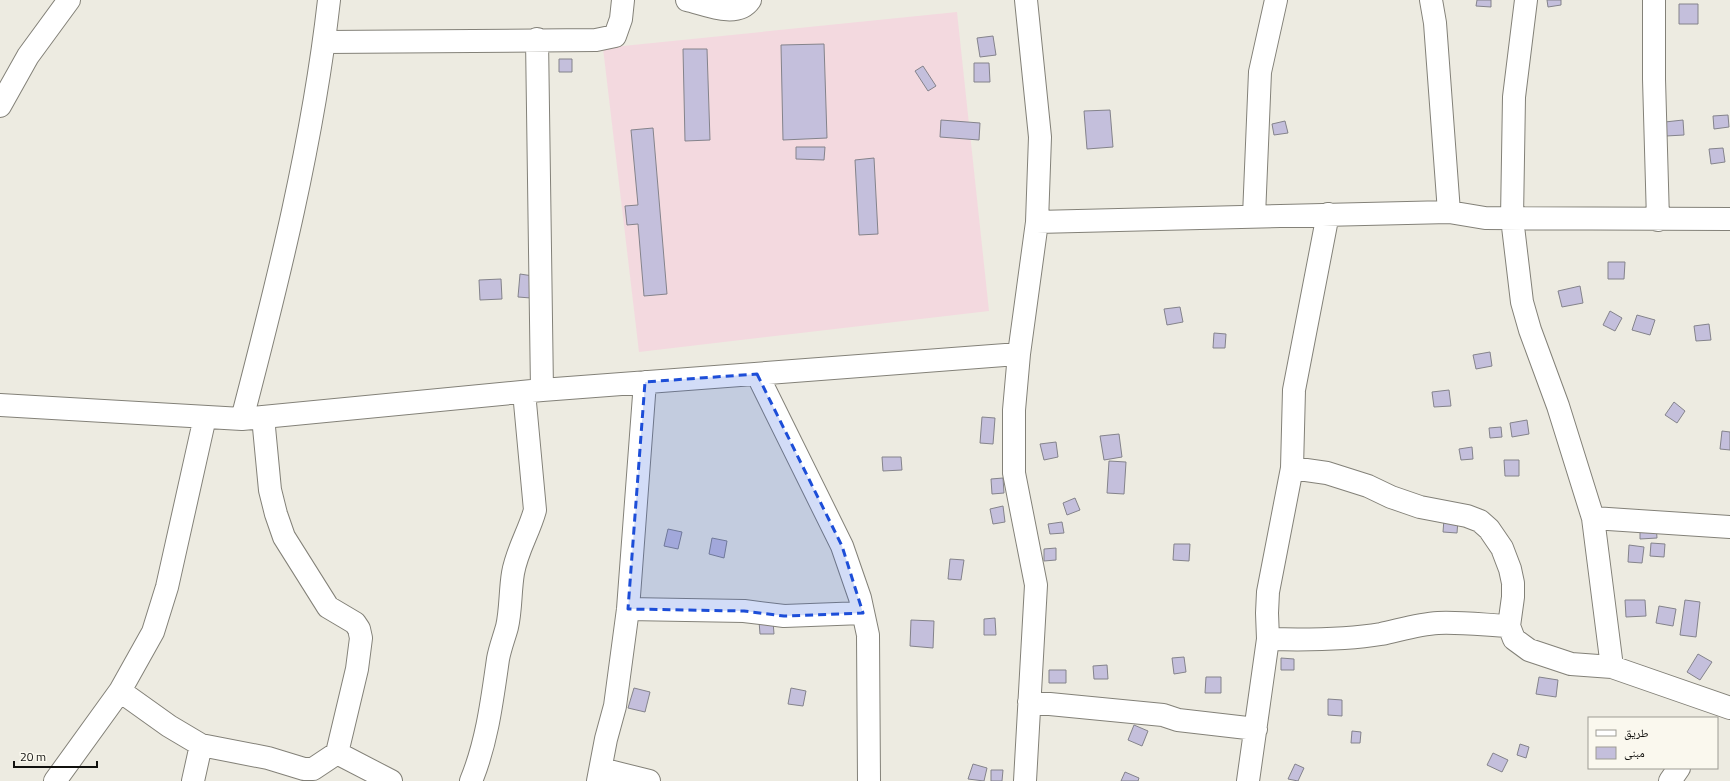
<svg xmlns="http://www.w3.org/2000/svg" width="1730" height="781" font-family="'Titillium Web','Noto Naskh Arabic',sans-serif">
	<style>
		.education { fill: #f3d9df }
		.building { fill: #c4bfdc; stroke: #84838b }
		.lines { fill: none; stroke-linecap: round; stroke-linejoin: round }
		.street-casing { stroke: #838178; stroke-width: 24 }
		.street { stroke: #fff; stroke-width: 22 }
		.marked { fill: #1d4ed8; fill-opacity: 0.2; stroke: #1d4ed8; stroke-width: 3; stroke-dasharray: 8 5; stroke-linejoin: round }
	</style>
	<rect width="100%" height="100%" fill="#edebe1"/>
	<path class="education" d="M957,12l32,299 -350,41 -36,-304z"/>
	<path class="building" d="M1477,0h14v7l-15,-1z
		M1547,0h14v5l-13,2z
		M1679,4h19v20h-19z
		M993,36l3,19 -16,2 -3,-19z
		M824,44l3,94 -44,2 -2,-95z
		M683,49h24l3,91 -25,1z
		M559,59h13v13h-13z
		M974,63h15l1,19h-16z
		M923,66l13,20 -8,5 -13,-20z
		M1110,110l3,37 -26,2 -3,-38z
		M1728,115l1,12 -15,2 -1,-13z
		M941,120l39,3 -1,17 -39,-3z
		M1683,120l1,15 -18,1 -1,-14z
		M1285,121l3,12 -14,2 -2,-11z
		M653,128l14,166 -23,2 -6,-72 -11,1 -2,-19 13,-1 -7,-75z
		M796,147h29l-1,13 -28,-1z
		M1723,148l2,14 -14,2 -2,-15z
		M874,158l4,76 -19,1 -4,-75z
		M1608,262h17l-1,17h-16z
		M520,274l13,2 -2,22 -13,-1z
		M501,279l1,20 -22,1 -1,-20z
		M1580,286l3,17 -21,4 -4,-16z
		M1180,307l3,15 -16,3 -3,-16z
		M1610,311l12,7 -7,13 -12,-6z
		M1637,315l18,5 -5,15 -18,-5z
		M1709,324l2,16 -15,1 -2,-15z
		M1214,333l12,1 -1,14h-12z
		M1490,352l2,14 -16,3 -3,-14z
		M1449,390l2,16 -17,1 -2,-15z
		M1674,402l11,9 -8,12 -12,-8z
		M982,417l13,1 -2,26 -13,-1z
		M1527,420l2,14 -17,3 -2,-14z
		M1501,427l1,10 -12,1 -1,-10z
		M1722,431l8,1v18l-10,-1z
		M1119,434l3,23 -18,3 -4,-24z
		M1056,442l2,15 -14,3 -4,-16z
		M1472,447l1,12 -12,1 -2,-11z
		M882,457h19l1,13 -19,1z
		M1504,460h15v16h-14z
		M1109,461l17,1 -2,32 -17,-1z
		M1003,478l1,15 -12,1 -1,-15z
		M1075,498l5,12 -13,5 -4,-12z
		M1003,506l2,16 -12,2 -3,-15z
		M1444,519l14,1 -1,13 -14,-1z
		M1062,522l2,11 -14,1 -2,-10z
		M1656,524l1,14 -17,1v-14z
		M668,529l14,3 -4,17 -14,-3z
		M712,538l15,3 -3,17 -15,-4z
		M1651,543l14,1 -1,13 -14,-1z
		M1174,544h16l-1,17 -16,-1z
		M1629,545l15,2 -2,16 -14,-1z
		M1056,548v12l-12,1v-12z
		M950,559l14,1 -3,20 -13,-1z
		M1625,600h20l1,16 -20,1z
		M1685,600l15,2 -4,35 -16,-2z
		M1659,606l17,3 -3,17 -17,-3z
		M995,618l1,17h-12v-16z
		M911,620l23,1 -1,27 -23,-2z
		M759,621h14l1,13h-14z
		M1698,654l14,8 -12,18 -13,-8z
		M1184,657l2,15 -12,2 -2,-16z
		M1281,658l13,1v11h-13z
		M1107,665l1,14h-14l-1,-13z
		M1049,670h17v13h-17z
		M1206,677h15v16h-16z
		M1539,677l19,3 -2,17 -20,-3z
		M634,688l16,4 -5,20 -17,-4z
		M791,688l15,3 -3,15 -15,-2z
		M1328,699l14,1v16l-14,-1z
		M1134,725l14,6 -6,15 -14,-6z
		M1352,731l9,1 -1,11h-9z
		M1520,744l9,3 -3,11 -9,-3z
		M1493,753l15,7 -6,12 -15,-7z
		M973,764l14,4 -3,13 -16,-2z
		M1295,764l9,4 -6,13 -10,-2z
		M991,770h12l-1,11h-11z
		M1125,772l14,6 -1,3h-17z"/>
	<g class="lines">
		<defs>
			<path id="street" d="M687,0c18,4 50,19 63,0
				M1431,0l4,23 14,189
				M1526,0l-12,97 -2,121 10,84 8,28 28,76 35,112 19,149
				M1654,0v79l4,141
				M537,39l5,351
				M325,42l271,-2 19,-4 6,-17 2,-19
				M0,106l28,-50 41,-56
				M1254,216l6,-144 16,-72
				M1037,222l412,-10 36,6 245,1
				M757,374l85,172 18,52 8,37 1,146
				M0,405l242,14 300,-29 477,-36
				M242,419c36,-138 71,-277 87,-419
				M1292,468l35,5 41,13 23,11 29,10 47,9 13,5 9,8 13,19 8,21 3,14v14l-4,29 5,13 15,11 42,14 41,3 118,41
				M1593,518l137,9
				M628,609l116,2 40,5 79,-3
				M1268,639c38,1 77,1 113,-5 19,-4 38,-10 57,-11 23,-1 48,2 71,3
				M120,691l49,35 32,19 67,13 36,11h9l24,-16 20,-84 4,-31 -2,-9 -4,-6 -27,-16 -44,-70 -8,-23 -6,-24 -7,-73
				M1029,702l134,13 15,5 78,9
				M337,753l54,28
				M601,769l48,12
				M55,781l65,-90 33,-59 14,-45 38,-170
				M193,781l8,-36
				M471,781c16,-39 21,-80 27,-122 2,-11 6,-21 9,-32 4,-17 3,-36 6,-54 4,-23 16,-41 22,-63l-11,-118
				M598,781l8,-42 9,-33 13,-97 17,-227
				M1025,781l11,-196 -22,-112v-63l5,-56 18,-132 3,-85 -14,-137
				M1248,781l20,-142 -1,-26 1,-21 24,-124 2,-78 34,-176
				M1670,781l9,-13"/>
		</defs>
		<use href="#street" class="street-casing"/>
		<use href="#street" class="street"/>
	</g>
	<path class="marked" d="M757,374l85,172 21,67 -79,3 -40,-5 -116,-2 17,-227z"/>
	<rect x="1588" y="717" width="130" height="52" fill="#faf8ee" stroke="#9d9c94"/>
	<rect x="1596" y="730" width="20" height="6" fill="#ffffff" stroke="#9d9c94"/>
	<text x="1624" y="737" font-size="12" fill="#11110e">طريق</text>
	<rect x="1596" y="747" width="20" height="12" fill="#c4bfdc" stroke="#9d9c94"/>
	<text x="1624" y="757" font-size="12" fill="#11110e">مبنى</text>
	<path d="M14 761v6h83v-6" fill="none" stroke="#11110e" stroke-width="2"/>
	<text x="20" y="761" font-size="12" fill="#11110e" stroke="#faf8ee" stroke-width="3" paint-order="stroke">20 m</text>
</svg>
